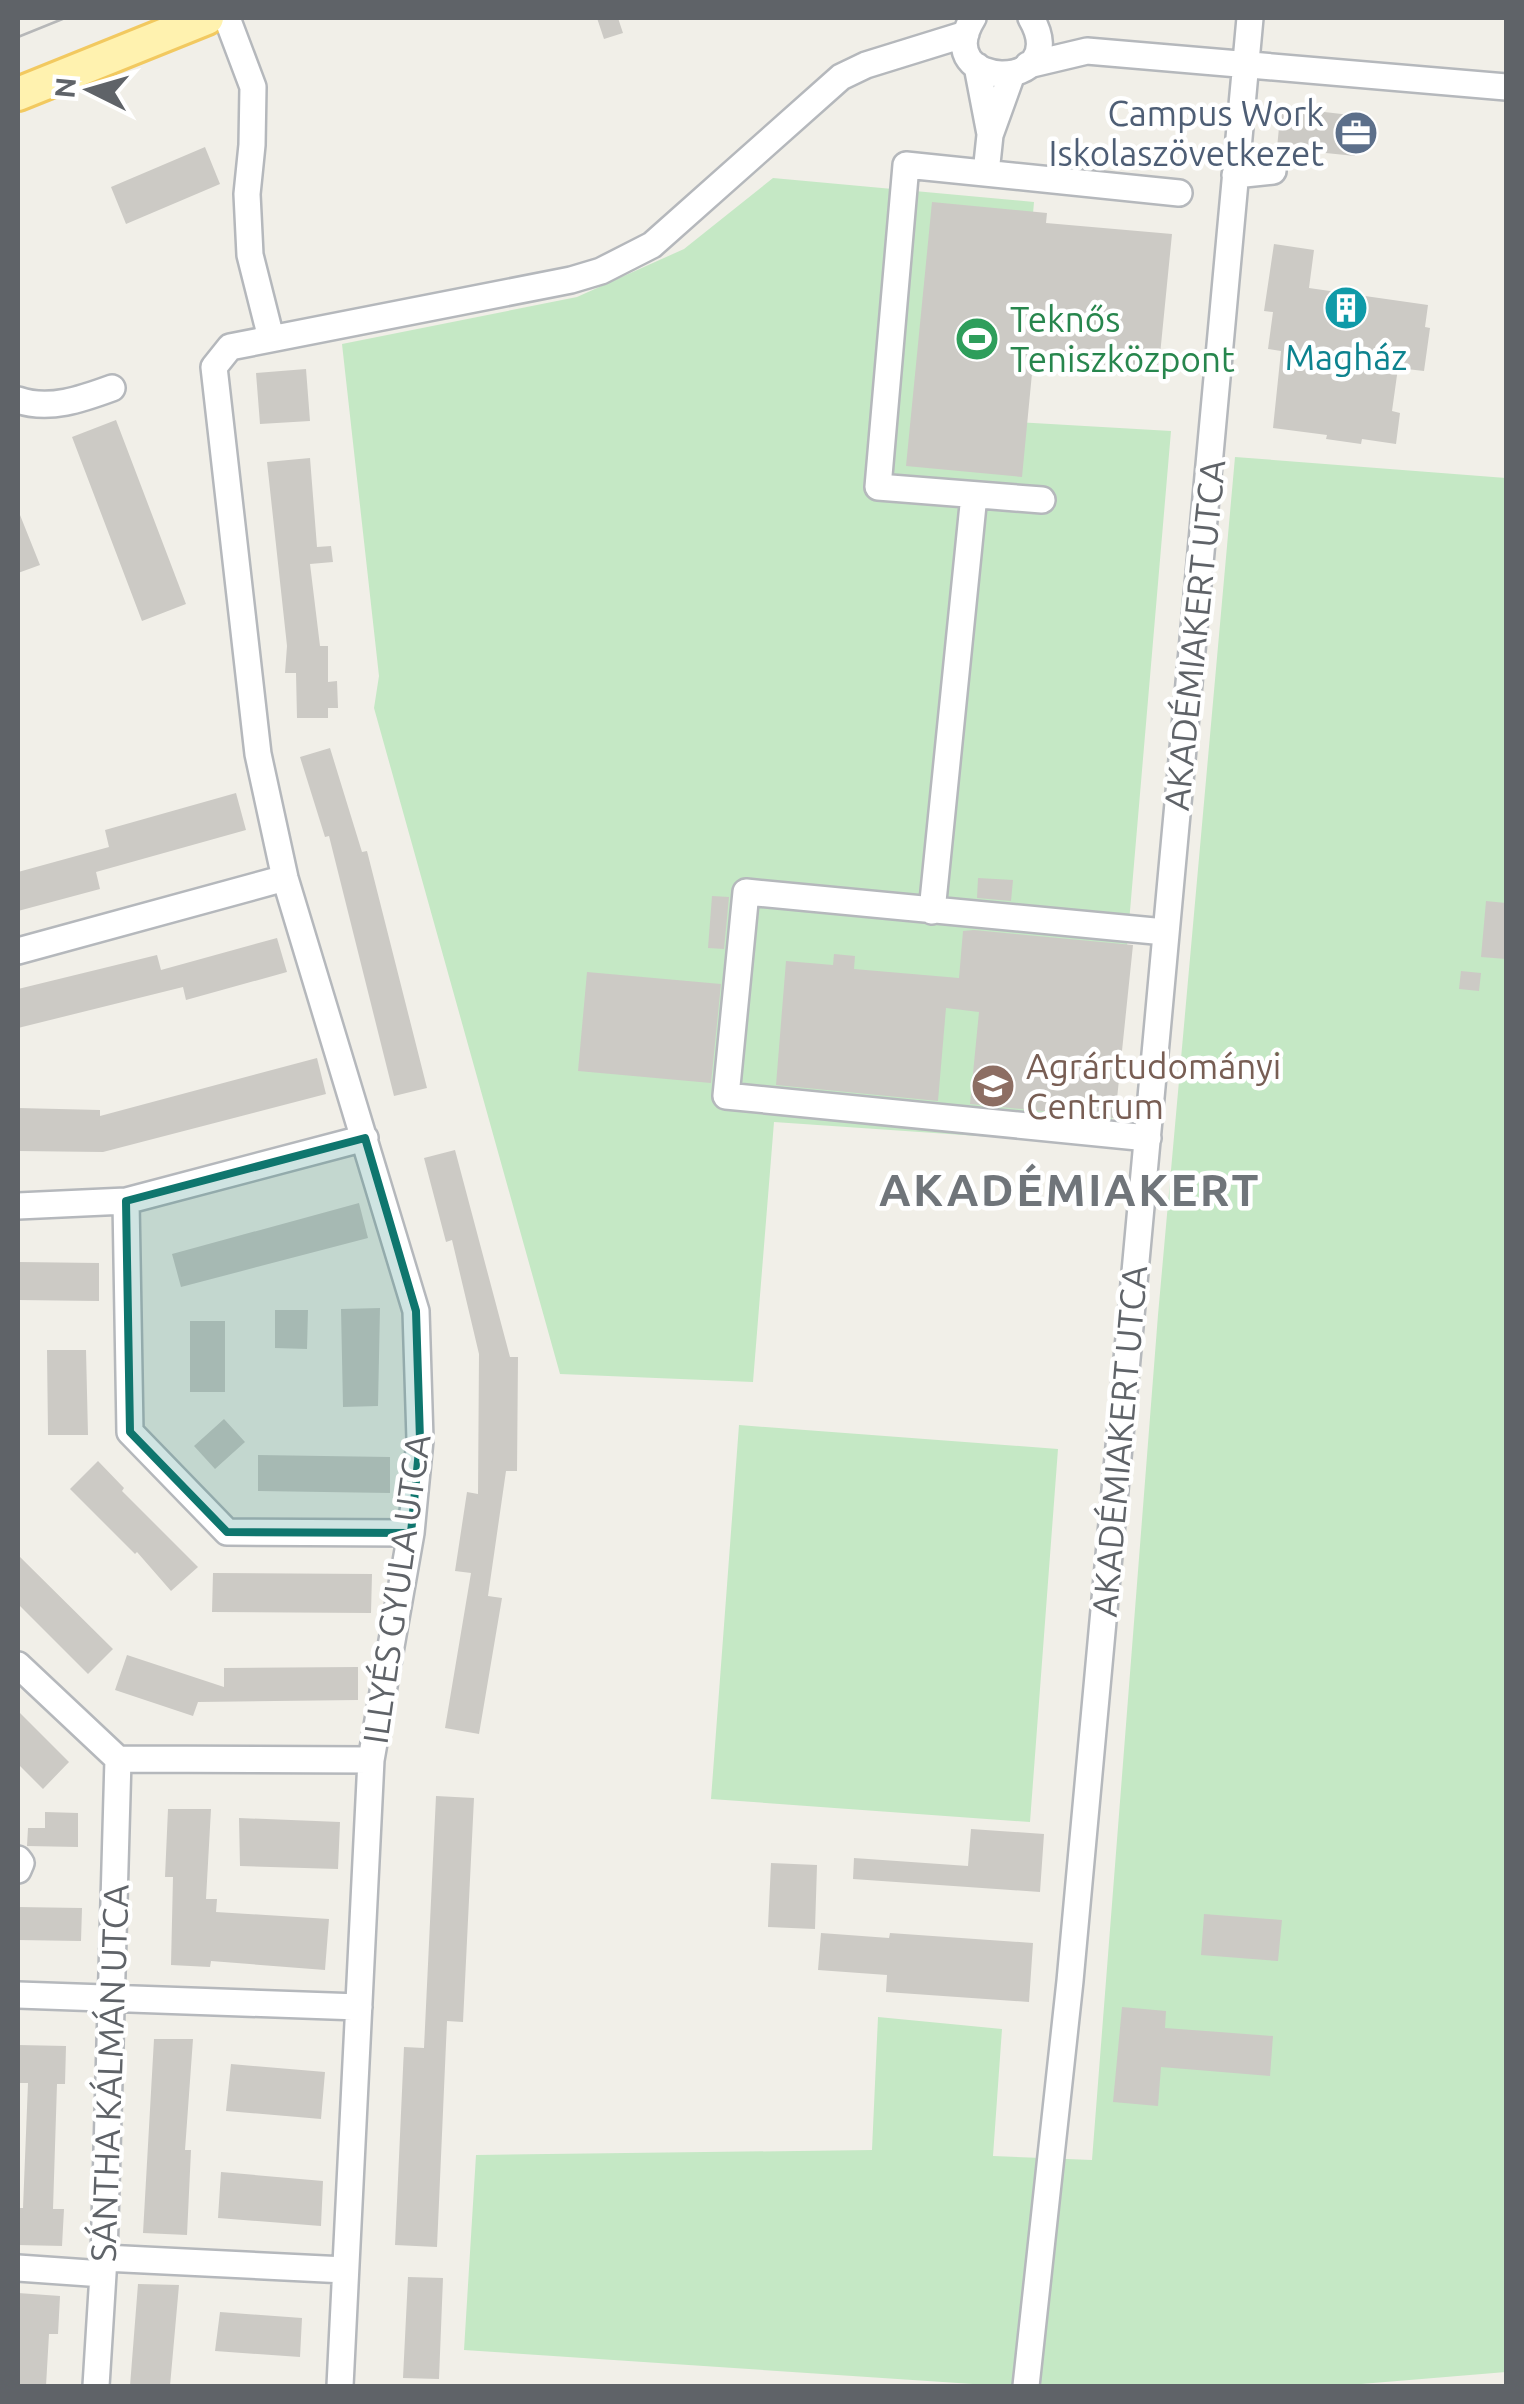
<svg xmlns="http://www.w3.org/2000/svg" width="1524" height="2404" font-family="Ubuntu,sans-serif">
	<style>
		.green { fill: #c5e8c5 }
		.building { fill: #cccac5 }
		.lines { fill: none; stroke-linecap: round; stroke-linejoin: round }
		.minor-casing { stroke: #b5b8bc; stroke-width: 30 }
		.major-casing { stroke: #f2c960; stroke-width: 38 }
		.minor { stroke: #fff; stroke-width: 25 }
		.major { stroke: #fff2af; stroke-width: 32 }
		.tram { stroke: #b6b7b8; stroke-width: 2.5 }
		.marked { fill: #0f766e; fill-opacity: 0.2; stroke: #0f766e; stroke-width: 8; stroke-linejoin: round }
		.labels { text-anchor: middle; dominant-baseline: central; stroke-width: 9; stroke-linejoin: round; paint-order: stroke }
		.service-label { font-size: 35px; fill: #4e5e75; stroke: #fff; text-anchor: end }
		.leisure-label { font-size: 35px; fill: #27864d; stroke: #fff; text-anchor: start }
		.culture-label { font-size: 35px; fill: #0d838f; stroke: #fff }
		.street-label { font-size: 35px; fill: #5f6368; stroke: #fff }
		.education-label { font-size: 35px; fill: #785e54; stroke: #fff; text-anchor: start }
		.district-label { font-size: 45px; font-weight: bold; letter-spacing: 2.5px; fill: #70757a; stroke: #fff }
	</style>
	<rect width="100%" height="100%" fill="#f1efe8"/>
	<path class="green" d="M773,178l261,24 -19,220 156,9 -61,714 -336,-23 -21,260 -193,-8 -186,-666 5,-32 -37,-332 235,-47 107,-48z
		M1235,457l271,21v1894l-169,14h-334l-539,-36 12,-195 396,-5 6,-133 124,12 -9,127 99,4 66,-845z
		M739,1425l319,24 -28,373 -319,-23z"/>
	<path class="building" d="M597,18h21l5,15 -19,6z
		M1281,107l78,9 -4,40 -78,-8z
		M205,147l15,37 -94,40 -15,-37z
		M932,202l115,11 -1,10 126,11 -14,141 -125,-12 -11,114 -116,-11z
		M1274,244l40,6 -5,38 119,17 -3,22 5,1 -6,43 -26,-3 -6,43 8,2 -4,31 -34,-5 -1,5 -35,-5 1,-4 -54,-7 8,-77 -13,-2 5,-37 -9,-1z
		M306,369l4,52 -50,3 -4,-51z
		M116,420l70,184 -44,17 -70,-184z
		M310,458l7,89 14,-1 2,16 -23,2 10,82h8v36l9,-1 1,27h-10v10h-31l-1,-45h-11l2,-27 -20,-184z
		M18,510l22,55 -22,8z
		M330,748l32,104 5,-1 60,237 -33,8 -65,-260 -4,1 -25,-80z
		M236,793l10,37 -150,42 4,17 -82,22v-39l91,-25 -4,-17z
		M978,878l35,2 -2,21 -34,-3z
		M712,896l17,1 -5,52 -16,-1z
		M1486,901l20,2v56l-25,-2z
		M974,930l159,15 -18,173 -145,-14 9,-92 -33,-4 -8,93 -162,-16 10,-124 47,4 1,-11 21,2 -1,13 105,9 4,-47z
		M277,938l10,34 -101,28 -3,-13 -165,41v-39l139,-34 4,15z
		M1461,971l20,2 -2,18 -20,-2z
		M587,972l134,12 -10,99 -133,-12z
		M317,1058l9,36 -223,58 -85,-1v-43l82,2v6z
		M455,1150l55,207h8l-1,114h-11l-18,125 14,2 -23,136 -34,-6 26,-155 -16,-2 12,-79 11,2 1,-140 -27,-114 -6,2 -22,-84z
		M359,1203l9,35 -187,49 -9,-33z
		M18,1262l81,1v38l-81,-1z
		M380,1308l-2,98 -35,1 -2,-98z
		M275,1310h33l-1,39 -32,-1z
		M190,1321h35v71h-35z
		M47,1350h39l2,85h-40z
		M224,1419l21,23 -30,27 -21,-23z
		M258,1455l132,2v36l-132,-2z
		M98,1461l26,27 -2,3 76,76 -27,24 -34,-39 -2,2 -65,-65z
		M18,1555l95,94 -25,25 -70,-70z
		M213,1573l159,1 -1,39 -159,-1z
		M127,1655l97,32v-19l134,-1v33l-160,2 -5,14 -78,-26z
		M18,1711l51,51 -26,27 -25,-25z
		M436,1796l38,2 -11,224 -16,-1 -10,226 -42,-2 9,-198 20,1z
		M168,1809h43l-5,90h11l-1,13 113,7 -4,51 -114,-9 -1,6 -39,-2 2,-88h-8z
		M45,1812l33,1v34l-51,-1 1,-18h17z
		M239,1818l101,4 -2,47 -98,-3z
		M971,1829l73,5 -4,58 -187,-13 1,-21 114,8z
		M771,1863l46,2 -2,64 -47,-2z
		M18,1907l64,1 -1,33 -63,-1z
		M1204,1914l78,6 -4,41 -77,-6z
		M821,1933l68,5 1,-5 143,10 -4,59 -143,-10 1,-17 -69,-5z
		M1122,2007l44,4 -1,17 108,8 -3,40 -109,-9 -3,39 -45,-4z
		M154,2039h39l-8,111h6l-4,85 -44,-2z
		M18,2045l48,1 -1,38h-8l-4,125h11l-2,37 -44,-1v-37h5l5,-125h-10z
		M231,2064l94,8 -4,47 -95,-8z
		M221,2172l102,9 -2,45 -103,-8z
		M408,2277l35,1 -4,101 -36,-1z
		M138,2284l41,1 -9,101h-40z
		M18,2293l42,3 -2,38h-9l-3,52h-28z
		M220,2312l82,6 -2,39 -85,-6z"/>
	<g class="lines">
		<defs>
			<path id="minor" d="M227,18l26,69 -1,58 -5,49 3,61 21,83
				M973,18c-45,73 102,76 58,0
				M1028,65l59,-14 419,36
				M977,66l13,68
				M986,173l4,-38 22,-61
				M1235,175l38,-4
				M18,400c31,11 64,-1 94,-12
				M1042,500l-164,-13 28,-322 273,28
				M932,911l42,-416
				M18,951l267,-73
				M1148,1138l-422,-42 20,-204 419,40
				M126,1201l4,231 97,100 184,1
				M18,1206l108,-5 239,-63
				M18,1665l100,94 253,1
				M18,1859l3,4 -3,7
				M18,1995l341,12
				M104,2258l241,12
				M18,2268l85,6
				M96,2386l8,-128 14,-499
				M340,2386l31,-626 40,-227 9,-93 -4,-129 -131,-433 -27,-124 -44,-387 16,-20 341,-67 30,-9 51,-26 189,-168 25,-12 100,-31
				M1026,2386l44,-405 180,-1963"/>
			<path id="major" d="M18,94l189,-76"/>
		</defs>
		<use href="#minor" class="minor-casing"/>
		<use href="#major" class="major-casing"/>
		<use href="#minor" class="minor"/>
		<use href="#major" class="major"/>
		<path class="tram" d="M18,37l47,-19"/>
	</g>
	<path class="marked" d="M365,1138l51,173 4,129 -9,93 -184,-1 -97,-100 -4,-231z"/>
	<defs>
		<symbol id="office-disc" viewBox="-11 -11 22 22"><circle r="9.5" fill="#5c6f8a" stroke="#fff"/><path d="M-6-3h4V-5.5h4V-3h4V5H-6ZM-1-4.5V-3h2v-1.5ZM-6 0V1H6V0Z" fill="#fff"/></symbol>
		<symbol id="building-disc" viewBox="-11 -11 22 22"><circle r="9.5" fill="#0f9aa8" stroke="#fff"/><path d="M-4-6H4V6H1V3H-1V6H-4ZM-2.5-4.3h1.7v1.8h-1.7ZM.8-4.3h1.7v1.8H.8ZM-2.5-1h1.7V.8h-1.7ZM.8-1h1.7V.8H.8Z" fill="#fff"/></symbol>
		<symbol id="stadium-disc" viewBox="-11 -11 22 22"><circle r="9.5" fill="#2e9e5b" stroke="#fff"/><path d="M0-5a6.5 5 0 1 0 0 10a6.5 5 0 1 0 0-10ZM-3.5-1.8h7v3.6h-7Z" fill="#fff"/></symbol>
		<symbol id="university-disc" viewBox="-11 -11 22 22"><circle r="9.5" fill="#8d6e63" stroke="#fff"/><path d="M0-5L7-2L0 1L-7-2ZM-4 1L0 2.5L4 1V4Q0 6-4 4Z" fill="#fff"/></symbol>
	</defs>
	<g fill-rule="evenodd">
		<use href="#office-disc" x="1331" y="108" width="50" height="50"/>
		<use href="#building-disc" x="1321" y="283" width="50" height="50"/>
		<use href="#stadium-disc" x="952" y="314" width="50" height="50"/>
		<use href="#university-disc" x="968" y="1061" width="50" height="50"/>
	</g>
	<g class="labels">
		<g class="service-label">
			<text x="1324" y="113">Campus Work<tspan x="1324" dy="40">Iskolaszövetkezet</tspan></text>
		</g>
		<g class="leisure-label">
			<text x="1010" y="319">Teknős<tspan x="1010" dy="40">Teniszközpont</tspan></text>
		</g>
		<g class="culture-label">
			<text x="1346" y="357">Magház</text>
		</g>
		<g class="street-label">
			<text transform="translate(1194 635) rotate(-84)">AKADÉMIAKERT UTCA</text>
			<text transform="translate(1119 1441) rotate(-85)">AKADÉMIAKERT UTCA</text>
			<text transform="translate(396 1589) rotate(-82)">ILLYÉS GYULA UTCA</text>
			<text transform="translate(109 2073) rotate(-88)">SÁNTHA KÁLMÁN UTCA</text>
		</g>
		<g class="education-label">
			<text x="1026" y="1066">Agrártudományi<tspan x="1026" dy="40">Centrum</tspan></text>
		</g>
		<g class="district-label">
			<text x="1070" y="1189">AKADÉMIAKERT</text>
		</g>
	</g>
	<rect width="1524" height="2404" fill="none" stroke="#5f6368" stroke-width="40"/>
	<g transform="translate(90 90) rotate(275)" stroke="#ffffff" stroke-width="8" paint-order="stroke">
	<path d="M0-8L18 38L0 25L-18 38Z" fill="#5f6368"/>
	<text y="-15" font-size="28" font-weight="bold" text-anchor="middle" fill="#5f6368">N</text>
	</g>
</svg>
